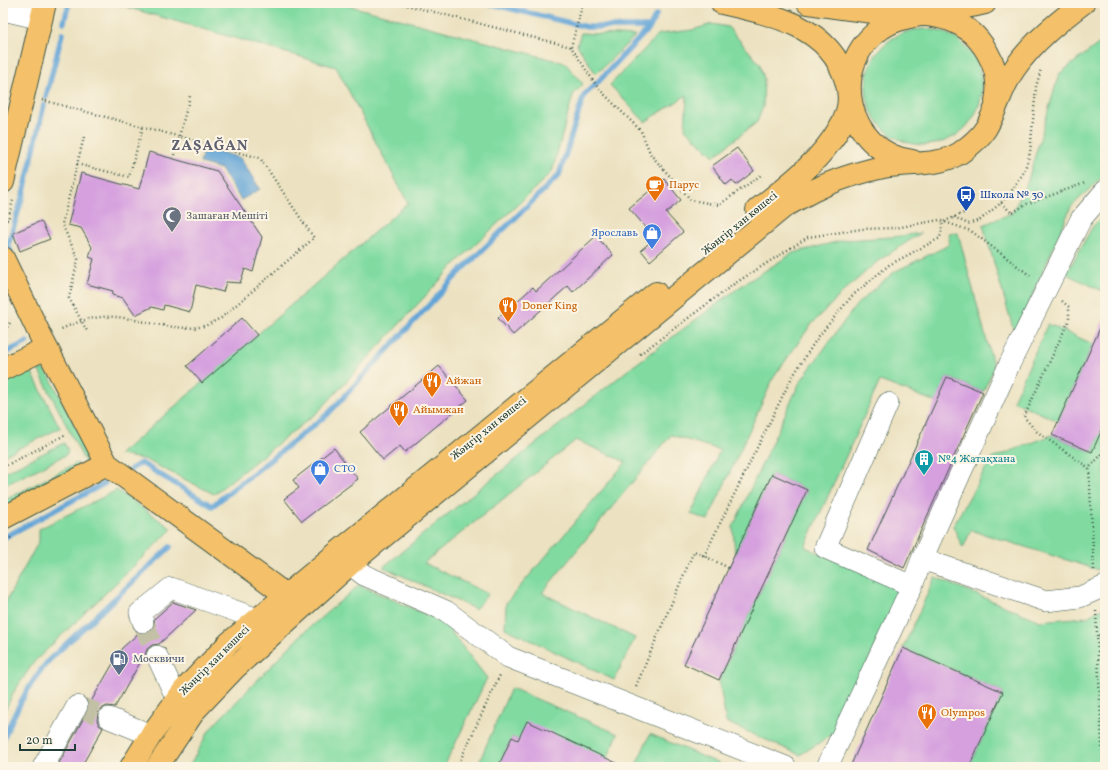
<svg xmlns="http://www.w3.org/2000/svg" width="1108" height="770" font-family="Vollkorn,serif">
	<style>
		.green { fill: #81dba1; stroke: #508c6a }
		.water { fill: #63a5d7; stroke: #417186 }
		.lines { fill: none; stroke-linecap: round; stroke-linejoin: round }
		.stream { stroke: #63a5d7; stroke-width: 5.5 }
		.building { fill: #d6a0df }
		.minor-tunnel { stroke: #c3c1a5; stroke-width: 21; stroke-dasharray: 21 10; stroke-linecap: butt }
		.minor-casing { stroke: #3e5649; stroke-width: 22 }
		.major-casing { stroke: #3e5649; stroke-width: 24 }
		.path { stroke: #3e5649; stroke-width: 2.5; stroke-dasharray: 1 3; stroke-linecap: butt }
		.minor { stroke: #fff; stroke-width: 21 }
		.major { stroke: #f4c16a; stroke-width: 22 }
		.labels { text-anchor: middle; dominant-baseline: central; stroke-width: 4; stroke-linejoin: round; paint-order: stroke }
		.food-label { font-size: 11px; fill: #c56008; stroke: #fcf5e5; text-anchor: start }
		.transit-label { font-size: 11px; fill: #164399; stroke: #fcf5e5; text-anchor: start }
		.worship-label { font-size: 11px; fill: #5b616d; stroke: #fcf5e5; text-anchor: start }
		.street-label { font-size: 11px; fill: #1f3d34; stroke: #fcf5e5 }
		.shop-label { font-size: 11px; fill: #366cbe; stroke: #fcf5e5; text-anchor: end }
		.culture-label { font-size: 11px; fill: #0d838f; stroke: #fcf5e5; text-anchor: start }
		.service-label { font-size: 11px; fill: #4e5e75; stroke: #fcf5e5; text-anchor: start }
		.district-label { font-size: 15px; font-weight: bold; letter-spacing: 1px; fill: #5f6070; stroke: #fcf5e5 }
	</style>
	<rect width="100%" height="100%" fill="#fcf5e5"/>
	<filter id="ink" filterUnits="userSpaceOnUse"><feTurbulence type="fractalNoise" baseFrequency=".025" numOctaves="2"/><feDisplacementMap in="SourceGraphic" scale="8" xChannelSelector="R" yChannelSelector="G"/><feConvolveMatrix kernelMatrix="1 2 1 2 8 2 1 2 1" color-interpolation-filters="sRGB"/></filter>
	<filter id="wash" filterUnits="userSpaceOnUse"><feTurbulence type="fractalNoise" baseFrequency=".012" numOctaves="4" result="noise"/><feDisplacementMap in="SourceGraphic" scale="16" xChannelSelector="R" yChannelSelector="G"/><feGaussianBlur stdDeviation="0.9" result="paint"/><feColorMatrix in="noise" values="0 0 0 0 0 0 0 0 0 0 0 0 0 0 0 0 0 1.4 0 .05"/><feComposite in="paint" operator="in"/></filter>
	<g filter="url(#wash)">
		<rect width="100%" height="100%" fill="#ece2c1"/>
		<path class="green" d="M112,3h227l226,60 18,21 -10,11 -21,77 -97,92 -136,147 -105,83 -70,-35 -25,-4 289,-252 -72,-136z
			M712,24l16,3 32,37 4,15 -1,28 -6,15 -43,34 -29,-27 2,-34 -42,27 -35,-37 49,-51 33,-4z
			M866 87a58 58 0 1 1 116 0a58 58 0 1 1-116 0Z
			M581,33l54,3 -39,38 -19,-29z
			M1105,39v135l-34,33 -56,128 -32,-110 29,-12 16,-33 31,-106z
			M1105,214v78l-39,-18 27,-48z
			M921,233l-43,28 -33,29 -35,36 -36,51 -66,143 -17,-6 29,-64 -49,-15 -129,158 93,45 -21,42 -109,-52 1,-25 120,-141 -50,-22 -152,123 64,31 -13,15 -92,-42 77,-63 168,-134 113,-84 52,-33 51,-13 49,-3z
			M949,233h9l36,135 -11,24 -36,-15 -11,25 -56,-21 -75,166 97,41 -66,144 -36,23 -74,-33 -7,-42 88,-190 -35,-16 -37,80 -2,-27 67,-145 57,-78 37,-32 55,-27z
			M1048,324l45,20 -35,77 -45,-20z
			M29,367l31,61 -57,28v-78z
			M37,367l7,3 6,7 36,70 3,10 -2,9z
			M1105,423v149l-134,-42 -8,18 -10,-22 38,-67 61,-24 40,17z
			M64,443l4,7 -2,5 -63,31v-13z
			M77,463l4,7 -78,39v-8z
			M117,490l55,39 -138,133 -21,31 -10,22v-108l36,-66v-12z
			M935,577l105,44 47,-4 18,-10v160h-136l34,-75 -100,-44z
			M359,585l84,37 44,56 -43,89h-255l21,-38 91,-94z
			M511,688l107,46 -11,25 -89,-19 -6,-3 -14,30h-21z
			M650,734l77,33h-92z"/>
		<path class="water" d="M204,147l36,11 20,31 -19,11 -20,-31 -21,-6z"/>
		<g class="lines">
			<path class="stream" d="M487,3l100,24h63l6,-12
				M64,22l5,-19
				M46,97l16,-63
				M12,255l-4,-10 16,-53 20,-87
				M3,354l24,-12
				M131,469l10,-6 71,43 116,-92 129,-139 102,-100 25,-80 11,-10 55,-58
				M3,538l102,-55
				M3,739c14,-30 24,-53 46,-79l121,-113"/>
		</g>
		<g id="blocks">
			<path class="building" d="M737,148l17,23 -18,14 -4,-5 -6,5 -14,-19z
				M149,152l68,19 45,66 -9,35 -8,-3 -5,14 -14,-1 -3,10 -27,-7 -6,27 -26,-7 -1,5 -11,-3 -17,8 -12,-17 -11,-3 1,-4 -26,-7 7,-25 -5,-2 3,-10 -11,-19 -13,-3 13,-52 58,16z
				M664,179l17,21 -15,13 17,19 -33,29 -9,-11 14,-12 -26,-30z
				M41,221l9,18 -30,12 -7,-18z
				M596,236l17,19 -40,37 -5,-6 -55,49 -15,-17 35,-31 3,4z
				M1105,317v106l-13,29 -40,-17z
				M242,318l15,17 -55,48 -15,-17z
				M439,366l29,34 -63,52 -5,-6 -17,14 -23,-28z
				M947,377l36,15 -79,176 -36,-18z
				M334,448l24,31 -56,42 -18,-22 15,-11 -6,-8z
				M772,474l35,16 -88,190 -35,-16z
				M173,602l23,8 -37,34 -7,1 -5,4 -2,7 -3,3 -27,48 -8,-1 -6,3 -3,4 -1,7 2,5 4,3 -22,39h-24l30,-55 2,-7 33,-57 17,-15h7l6,-3 3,-5 -1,-6z
				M903,648l100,44 -34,75h-119z
				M527,721l98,46h-127l14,-30 6,3z"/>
		</g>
	</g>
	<g filter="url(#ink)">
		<use href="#blocks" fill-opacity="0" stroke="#3e5649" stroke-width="1"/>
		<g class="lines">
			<path class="minor-tunnel" d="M143,622l14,34
				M77,706l32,12"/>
			<defs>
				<path id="minor" d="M3,10l38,9
					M888,403l-63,145 87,38
					M337,554l27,21 82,36 62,46 278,110
					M922,559l124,42 34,-4 25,-11
					M143,622l-3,-9 31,-25 87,31
					M157,656l20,43
					M109,718l42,17
					M43,767l34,-61
					M827,767l85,-181 10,-27 88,-196 71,-144 24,-28"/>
				<path id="major" d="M722,3c49,11 108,23 124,78 5,15 3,32 -6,46 -19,34 -53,59 -83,83
					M808,3c25,4 50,8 75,10 22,1 46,0 67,7 31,11 53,48 46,81
					M912,161c-66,-9 -85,-97 -30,-133 16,-11 34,-12 52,-15 17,-3 34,-6 51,-10
					M3,182l42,-179
					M3,258l39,81 65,125 164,120 15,11 9,11
					M3,369l43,-21
					M3,518l104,-54
					M131,767l20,-32 33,-45 45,-47 108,-90 319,-260
					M157,767l38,-57 41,-43 114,-103 435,-358c10,-5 21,-12 32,-17 20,-10 44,-17 66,-22 24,-5 55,0 77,-14 10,-7 20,-15 26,-25 11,-19 16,-42 29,-60 18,-26 43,-46 68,-65"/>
			</defs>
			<use href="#minor" class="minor-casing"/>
			<use href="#major" class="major-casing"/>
			<path class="path" d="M399,3l172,44 27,41 43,43 10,24 40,45 28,5 42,-30
				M571,47l12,-44
				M42,100l218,58 54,80 -93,80c-5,2 -9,5 -14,7 -25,9 -66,-6 -91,-8 -21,-2 -39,5 -57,13
				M84,137l-22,87 16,35 -9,39 18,33
				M173,159l17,-63
				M77,164l52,13 14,-50
				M1001,203l11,10 15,-9 58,-21
				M954,217l14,7 12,-4 21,-17 12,-14 11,-17 6,-19 6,-66 5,-18
				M3,219l5,1 5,-20
				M1062,301l7,6v13l-45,97 12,14 53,37
				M3,334l8,-13
				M640,354l94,-70 74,-47 54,-8 33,-1 44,-8 32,11 61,46
				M3,467l64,-33
				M3,542l10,-5
				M704,556l87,-177 27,-42 34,-41 37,-31 51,-27 3,-16 23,-10
				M1094,570l-5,-102 12,-13 4,-6
				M1096,611l7,156
				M1098,635l7,4
				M636,686l58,-135 35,17
				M457,767l43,-92"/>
			<use href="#minor" class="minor"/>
			<use href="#major" class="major"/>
		</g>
	</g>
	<defs>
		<symbol id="cafe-pin" viewBox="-11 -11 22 30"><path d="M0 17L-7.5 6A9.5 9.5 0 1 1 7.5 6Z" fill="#e8710a" stroke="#fcf5e5"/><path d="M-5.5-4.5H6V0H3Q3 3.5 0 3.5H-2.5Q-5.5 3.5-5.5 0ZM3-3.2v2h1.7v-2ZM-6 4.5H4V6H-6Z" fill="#fff"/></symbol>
		<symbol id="bus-pin" viewBox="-11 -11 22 30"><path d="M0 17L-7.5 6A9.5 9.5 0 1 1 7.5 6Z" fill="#1a4fb4" stroke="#fcf5e5"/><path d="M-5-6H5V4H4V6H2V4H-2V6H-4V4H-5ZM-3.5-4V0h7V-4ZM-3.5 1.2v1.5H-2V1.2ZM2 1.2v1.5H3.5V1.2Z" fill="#fff"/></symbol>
		<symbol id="mosque-pin" viewBox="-11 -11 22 30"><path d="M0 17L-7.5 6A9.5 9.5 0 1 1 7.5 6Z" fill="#6b7280" stroke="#fcf5e5"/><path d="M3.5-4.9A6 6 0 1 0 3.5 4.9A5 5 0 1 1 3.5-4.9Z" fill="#fff"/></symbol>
		<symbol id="shop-pin" viewBox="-11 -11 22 30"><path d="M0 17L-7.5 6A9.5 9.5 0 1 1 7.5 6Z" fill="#3f7fe0" stroke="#fcf5e5"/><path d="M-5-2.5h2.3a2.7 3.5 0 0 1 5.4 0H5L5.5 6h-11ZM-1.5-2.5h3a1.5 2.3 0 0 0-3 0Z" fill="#fff"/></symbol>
		<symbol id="restaurant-pin" viewBox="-11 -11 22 30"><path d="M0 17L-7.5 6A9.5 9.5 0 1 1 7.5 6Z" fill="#e8710a" stroke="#fcf5e5"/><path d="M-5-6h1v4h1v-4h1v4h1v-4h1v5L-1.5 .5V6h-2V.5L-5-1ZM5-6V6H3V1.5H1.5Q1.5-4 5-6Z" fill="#fff"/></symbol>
		<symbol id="building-pin" viewBox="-11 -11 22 30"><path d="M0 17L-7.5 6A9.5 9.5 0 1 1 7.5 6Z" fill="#0f9aa8" stroke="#fcf5e5"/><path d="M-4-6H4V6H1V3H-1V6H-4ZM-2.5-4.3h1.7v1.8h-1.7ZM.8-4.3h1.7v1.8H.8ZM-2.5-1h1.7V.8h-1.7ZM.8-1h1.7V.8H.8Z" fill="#fff"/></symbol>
		<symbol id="fuel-pin" viewBox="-11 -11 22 30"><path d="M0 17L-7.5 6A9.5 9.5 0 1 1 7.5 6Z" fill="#5c6f8a" stroke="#fcf5e5"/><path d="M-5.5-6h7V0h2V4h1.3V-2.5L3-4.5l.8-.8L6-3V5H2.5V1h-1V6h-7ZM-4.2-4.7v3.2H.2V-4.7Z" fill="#fff"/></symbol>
	</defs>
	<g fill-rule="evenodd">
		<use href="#cafe-pin" x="644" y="174" width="22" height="30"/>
		<use href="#bus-pin" x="955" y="184" width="22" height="30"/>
		<use href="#mosque-pin" x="161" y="205" width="22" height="30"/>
		<use href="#shop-pin" x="641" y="222" width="22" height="30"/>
		<use href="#restaurant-pin" x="497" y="295" width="22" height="30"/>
		<use href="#restaurant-pin" x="421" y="370" width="22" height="30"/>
		<use href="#restaurant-pin" x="388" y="399" width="22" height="30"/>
		<use href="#building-pin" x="913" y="448" width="22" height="30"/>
		<use href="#shop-pin" x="309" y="458" width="22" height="30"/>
		<use href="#fuel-pin" x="108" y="648" width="22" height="30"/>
		<use href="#restaurant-pin" x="916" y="702" width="22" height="30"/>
	</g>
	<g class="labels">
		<g class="food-label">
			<text x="669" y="185">Парус</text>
			<text x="522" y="306">Doner King</text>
			<text x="446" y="381">Айжан</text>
			<text x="413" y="410">Айымжан</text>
			<text x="941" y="713">Olympos</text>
		</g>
		<g class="transit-label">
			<text x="980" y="195">Школа № 30</text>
		</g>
		<g class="worship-label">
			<text x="186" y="216">Зашаған Мешіті</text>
		</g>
		<g class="street-label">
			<text transform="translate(740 224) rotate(-39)">Жәңгір хан көшесі</text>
			<text transform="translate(489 429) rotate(-39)">Жәңгір хан көшесі</text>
			<text transform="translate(215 661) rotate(-45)">Жәңгір хан көшесі</text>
		</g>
		<g class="shop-label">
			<text x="638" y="233">Ярославь</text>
			<text x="334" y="469" text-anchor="start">СТО</text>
		</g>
		<g class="culture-label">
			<text x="938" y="459">№4 Жатақхана</text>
		</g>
		<g class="service-label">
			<text x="133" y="659">Москвичи</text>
		</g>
		<g class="district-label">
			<text x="210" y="146">ZAŞAĞAN</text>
		</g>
	</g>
	<rect width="1108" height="770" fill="none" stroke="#fcf5e5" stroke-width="16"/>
	<path d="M20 744v6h55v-6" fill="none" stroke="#1f3d34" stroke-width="2"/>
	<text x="26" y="744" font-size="12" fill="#1f3d34" stroke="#fcf5e5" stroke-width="3" paint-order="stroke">20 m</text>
</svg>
